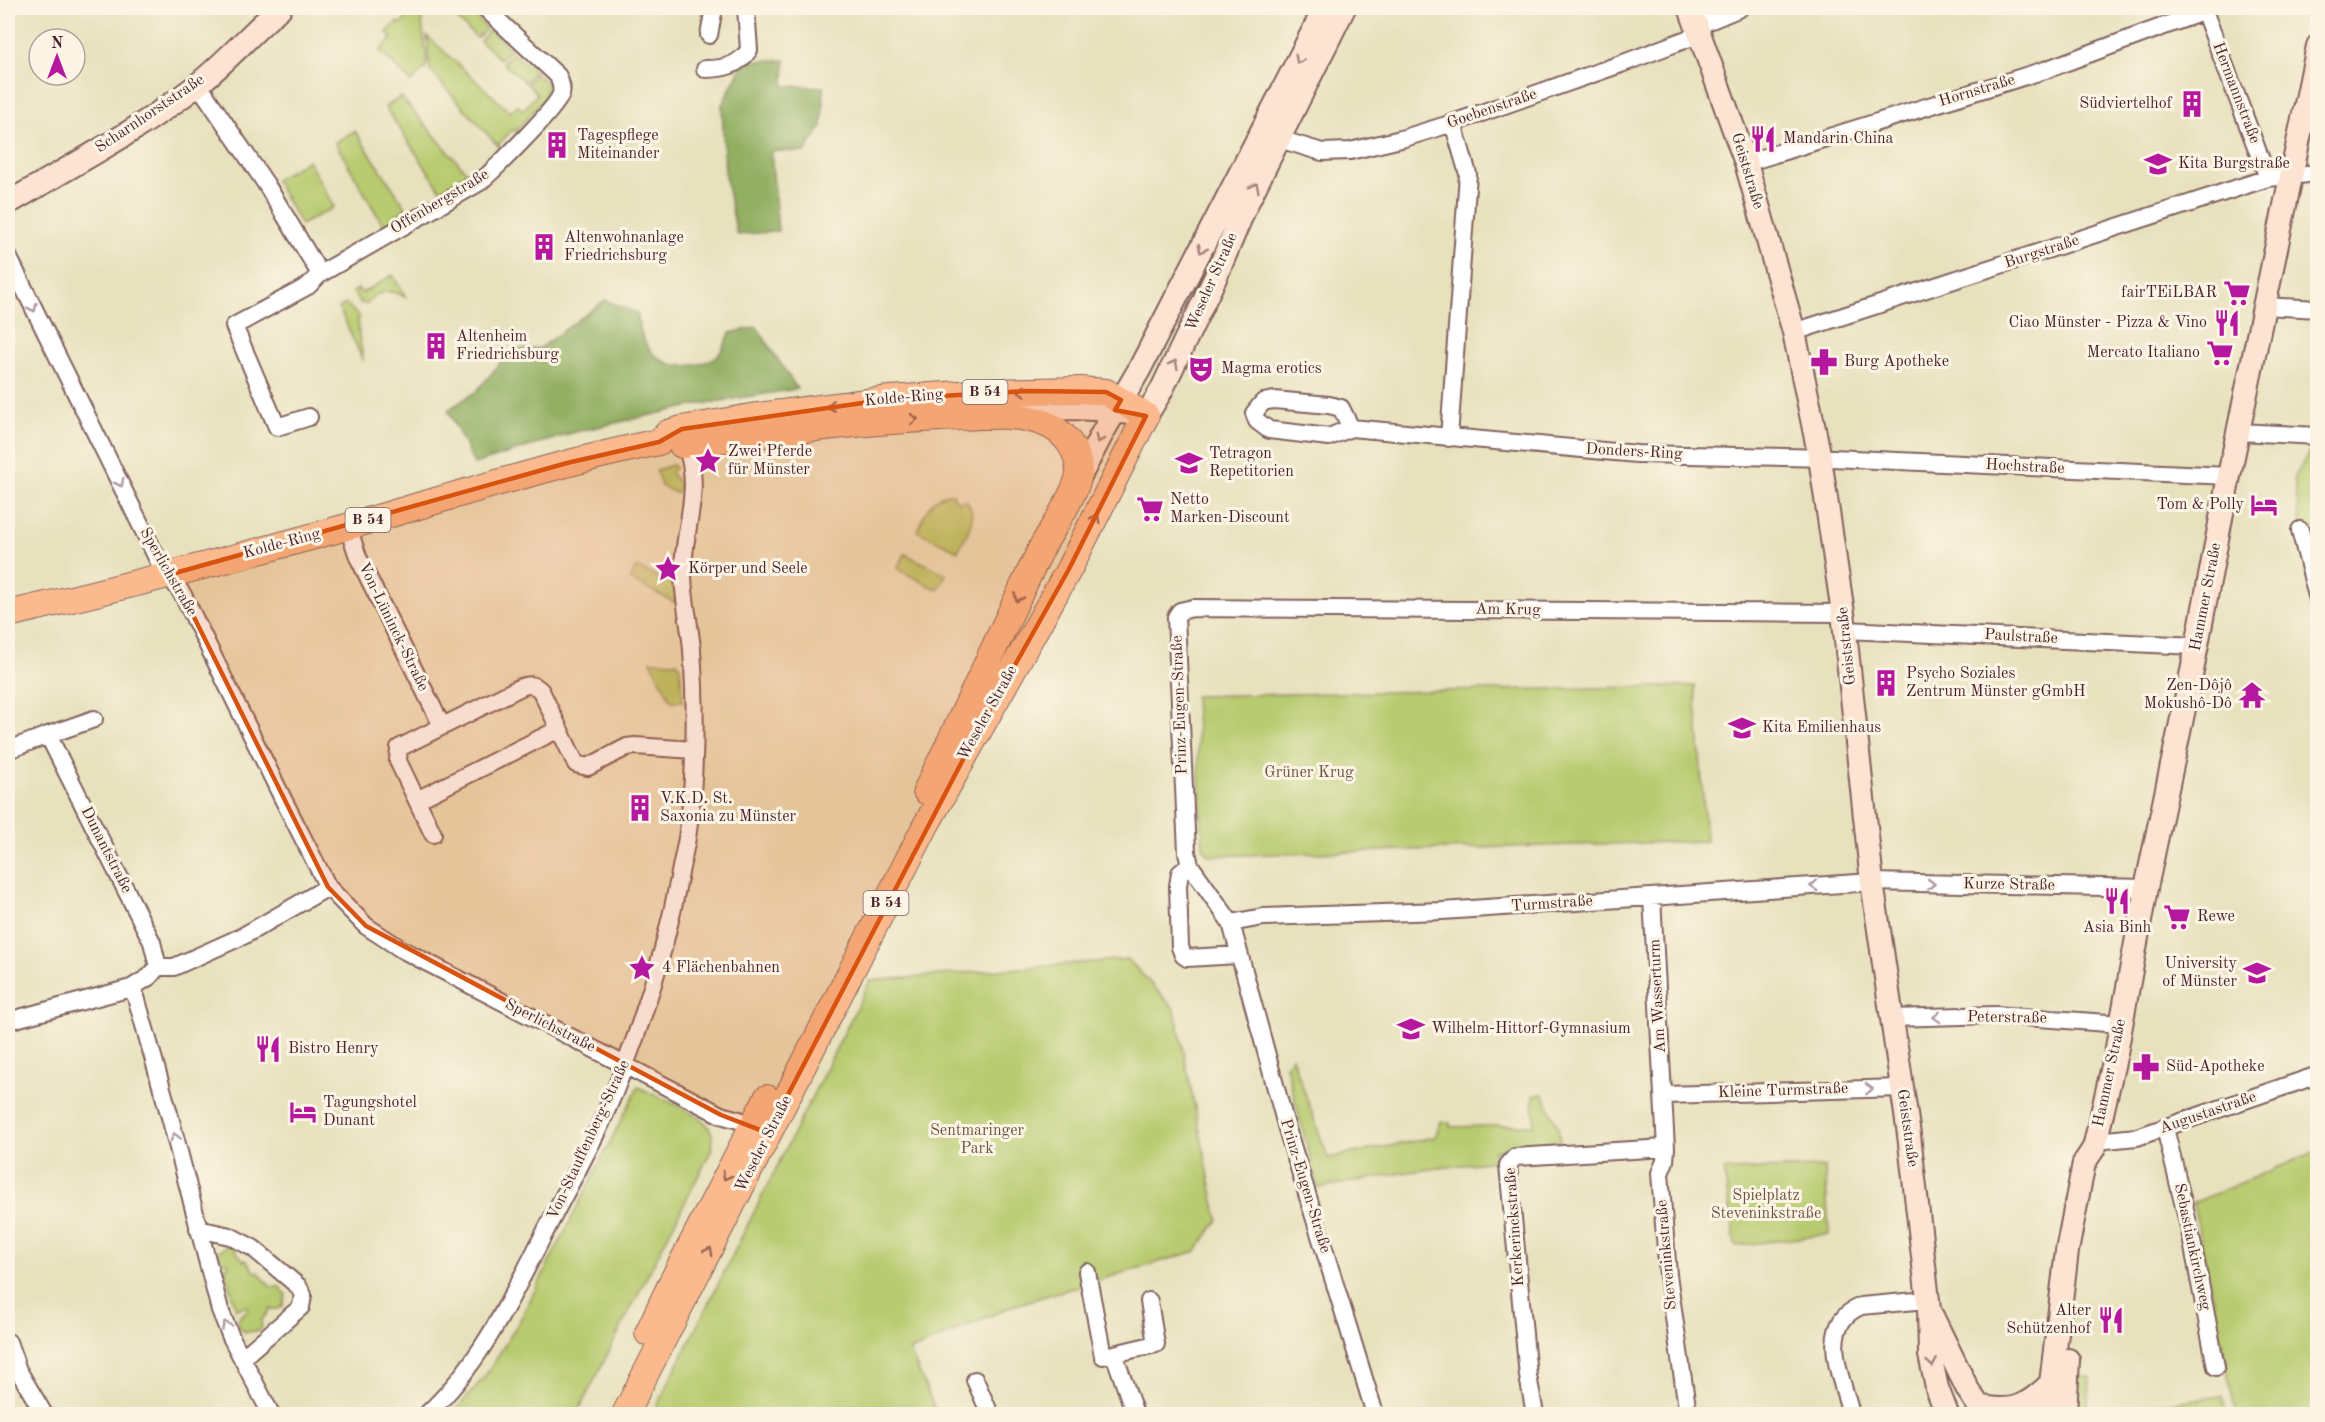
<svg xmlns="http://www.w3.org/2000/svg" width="2325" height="1422" font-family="'Old Standard TT',serif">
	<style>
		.green { fill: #b8cb6f; stroke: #81754d; stroke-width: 1.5 }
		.forest { fill: #92af62; stroke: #6e6746; stroke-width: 1.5 }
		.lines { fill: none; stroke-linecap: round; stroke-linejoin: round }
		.street-casing { stroke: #81635e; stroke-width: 20 }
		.secondary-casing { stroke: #81635e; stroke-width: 26 }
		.primary-casing { stroke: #81635e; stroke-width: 28 }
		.street { stroke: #fff; stroke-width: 16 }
		.secondary { stroke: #fde3d1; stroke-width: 22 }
		.primary { stroke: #fbba8d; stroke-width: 26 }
		.oneway { stroke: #a4817e }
		.oneway2 { stroke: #ae9aa0 }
		.oneway3 { stroke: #9a6557 }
		.marked { fill: #d8530f; fill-opacity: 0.2; stroke: #d8530f; stroke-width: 4.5; stroke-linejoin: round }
		.labels { text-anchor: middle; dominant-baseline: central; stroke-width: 6; stroke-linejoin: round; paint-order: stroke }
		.shield { fill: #fcf5e5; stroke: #7f5f63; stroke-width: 1.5 }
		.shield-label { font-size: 15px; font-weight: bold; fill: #4a1f2b }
		.street-label { font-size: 16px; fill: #4a1f2b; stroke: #fcf5e5 }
		.poi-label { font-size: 16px; fill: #4a1f2b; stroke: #fcf5e5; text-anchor: start }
		.park-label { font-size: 16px; fill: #6b533f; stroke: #fcf5e5 }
	</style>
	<rect width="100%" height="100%" fill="#fcf5e5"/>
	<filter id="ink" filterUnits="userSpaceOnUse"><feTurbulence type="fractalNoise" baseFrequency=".0167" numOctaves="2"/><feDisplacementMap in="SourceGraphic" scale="12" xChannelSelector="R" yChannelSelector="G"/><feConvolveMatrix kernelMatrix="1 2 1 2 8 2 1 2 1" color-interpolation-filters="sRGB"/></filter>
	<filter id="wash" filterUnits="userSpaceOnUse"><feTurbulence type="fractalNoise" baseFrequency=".008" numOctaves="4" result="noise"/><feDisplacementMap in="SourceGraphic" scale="24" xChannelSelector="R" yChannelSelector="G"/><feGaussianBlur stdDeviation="1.35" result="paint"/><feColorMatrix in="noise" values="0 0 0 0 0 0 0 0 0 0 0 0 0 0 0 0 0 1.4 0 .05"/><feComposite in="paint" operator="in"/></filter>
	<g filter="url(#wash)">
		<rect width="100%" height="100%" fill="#e8e1bd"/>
		<path class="green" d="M415,8h5l7,52 -1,8 -15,14 -31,-31 12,-13 -5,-6 10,-10 3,3z
			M466,8l21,20 -10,10 -21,-20z
			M490,30l20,19 -10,10 -20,-18z
			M427,36l83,76 7,-7 6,5 14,-16 -10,-10 9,-11 11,10 -1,14 -31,35 -3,-2 -13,14 1,4 -70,-77z
			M512,53l23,18 -10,11 -22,-19z
			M401,97l68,78 -3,2 -2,-2 -11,7 1,4 -12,6 -57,-85z
			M355,131l53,80 -2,1 -2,-2 -10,6 1,3 -12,6 -48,-83z
			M308,160l26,47 -33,18 -26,-45z
			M393,275l13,23c-14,-10 -29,-8 -39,6l-7,-1 -7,-11 5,-3 4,4z
			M346,304l13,12c-3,16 3,29 4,45l-24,-53z
			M2309,452l8,1v107l-7,-29 -10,-7 -6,-45z
			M673,465l2,3 -4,5 10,14 -5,6 -15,-7 -5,-16z
			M953,494l4,8 9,-2c14,18 0,34 -8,51l-41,-20c8,-17 14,-38 36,-37z
			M905,554l41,20 -8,16 -41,-21z
			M636,567l41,19 -1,17 -46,-23z
			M651,661l26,1 3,5 3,34h-12z
			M1695,686l11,155 -497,15 -6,-9 -8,-151z
			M1128,959l47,51 43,210 -22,31 -184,55 -102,45 27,63h-284l217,-433z
			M1292,1057l36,101 107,-21 6,-16 9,2v4l84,-2 -1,-30 10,-1 15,33 2,14 -66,10v10l-86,11 -90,16 -32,-122z
			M638,1087c16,8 61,26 70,39 5,7 5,15 4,23l-135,265h-125l34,-39 33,-53z
			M2317,1151v263h-81l-43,-211z
			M1825,1167l4,67 -94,12 -11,-76z
			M227,1243l4,2 13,16 2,-1 10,13 2,-1 13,15h9l6,8 -3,11 -5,3h-8l-9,12 1,7 -5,3 -12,1 -7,-6c-2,-9 4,-11 10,-16l-2,-4 -10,3 -12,-41 4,-1v-5h-5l-4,-5v-6l7,-4z
			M2080,1375l10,2 -1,22 -4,15h-9z
			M2223,1396l3,18h-129l1,-3z"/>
		<path class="forest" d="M785,60l-1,26 40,1 -2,39 -17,26 -34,-1 7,80 -41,4 -12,-60 -3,-70 22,-44z
			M605,300l32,13c4,34 20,57 57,52 8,-1 19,-5 25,-11 5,-5 8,-15 11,-21l27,-6 40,62 -97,15 -125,28 -101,32 -26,-54 29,-19 34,-41 29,-2z"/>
	</g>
	<g filter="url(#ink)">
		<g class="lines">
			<defs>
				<path id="street" d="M2203,8l65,170
					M1697,26l43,-18
					M709,35l5,-27
					M705,69c18,0 33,-3 44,-19l-3,-42
					M198,84l68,100 54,90 160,-92c14,-12 77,-74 81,-88 2,-7 -1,-12 -3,-18l-73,-68
					M1279,139l43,13 28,-1 51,-12 52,-16 168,-59 79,-30
					M1746,163l299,-93 160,-59
					M8,256l150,304 25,35 100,204 45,88 38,39 35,23 320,166 32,9 8,5
					M2264,306l54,3
					M1794,332l474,-154 50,-5
					M1274,400l55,5 12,3 10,20 -22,9 -60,-7 -12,-9 -3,-8 9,-11z
					M309,417l-32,10 -43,-101 74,-40 12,-12
					M1351,428l286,26 195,4 397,18
					M2238,432l80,4
					M1449,438l19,-264 -15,-51
					M348,527l10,30 84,169
					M2300,530l18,70
					M1845,630l352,16
					M48,735l46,-16
					M8,750l40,-15 104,207 6,25
					M417,800l142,-71
					M433,834l-35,-73 1,-13 122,-61c9,-3 13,-3 20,4l35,73 12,3 39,-20 8,-1 59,4
					M1190,865l-10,8 -2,13 2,61 3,8 4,3 52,-3
					M1652,898l14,250 -1,13 -5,12 8,102 20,139
					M1231,923l32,-6 179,-6 430,-29 274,6
					M131,988l5,9 34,120 50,193 11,27 40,77
					M1892,1018l104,-3 125,9
					M8,1021l123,-33 18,-11 9,-10h16l69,-31 85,-49
					M1664,1095l238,-7
					M2165,1128l25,103 26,136
					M2096,1141l41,-4 181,-62
					M198,1229l32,7 23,12 45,38 5,9 -2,12 -59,51
					M1087,1272l16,84 11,-2 21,60
					M8,1342l10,28 26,44
					M1114,1354l42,-10 -7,-43
					M975,1380l15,34
					M427,1414c53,-49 83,-114 116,-178 19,-38 41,-76 59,-115 36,-82 62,-160 78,-248 3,-17 8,-34 9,-51 7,-57 7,-115 3,-172 -2,-26 -9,-52 -9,-77 0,-46 20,-82 3,-128
					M1375,1414l-88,-285 -56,-206 -41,-58 -3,-13 -11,-235 4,-6 13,-3 650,5
					M1535,1414l-7,-38 -20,-211 7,-8 151,-9
					M1851,1414c-8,-34 -36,-89 10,-108l66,-6"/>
				<path id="secondary" d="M1690,8l56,155 48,169 26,126 23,155 29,269 37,253 20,174 1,46 7,33 10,26
					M8,203c63,-37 130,-72 188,-117 30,-24 55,-53 84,-78
					M1010,414c47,-9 89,-7 136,2l15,-25 55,-115 30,-71 98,-197
					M1078,480l26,-50 35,-60 186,-362
					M1932,1316l36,74 16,24
					M1978,1406c34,8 49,1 73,-23
					M2045,1414l6,-31 16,-132 17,-88 10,-15 22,-95 30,-165 46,-217 37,-195 89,-430
					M2065,1414l3,-54"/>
				<path id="primary" d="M682,445c86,-12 172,-23 258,-27 34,-1 71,-7 104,5 20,8 35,27 35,49 0,18 -29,59 -38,77 -39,80 -75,162 -115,242
					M8,614c112,-26 224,-55 335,-86 105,-30 209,-64 316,-86l9,-9 14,-4 69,-12 139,-18 98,-7 93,-2 25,2 40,24 -77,153 -143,256 -301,589
					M648,1333l24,-51 95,-184"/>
			</defs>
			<use href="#street" class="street-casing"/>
			<use href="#secondary" class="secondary-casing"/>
			<use href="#primary" class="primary-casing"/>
			<use href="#street" class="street"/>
			<use href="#secondary" class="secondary"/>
			<use href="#primary" class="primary"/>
		</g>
		<defs><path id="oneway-chevron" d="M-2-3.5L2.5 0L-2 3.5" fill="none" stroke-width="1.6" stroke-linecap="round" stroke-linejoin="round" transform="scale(1.5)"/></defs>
		<g class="oneway">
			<use href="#oneway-chevron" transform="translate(1299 60) rotate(117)"/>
			<use href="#oneway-chevron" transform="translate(1255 187) rotate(-64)"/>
			<use href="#oneway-chevron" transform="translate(1202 249) rotate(117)"/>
			<use href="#oneway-chevron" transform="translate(1174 364) rotate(-64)"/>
			<use href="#oneway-chevron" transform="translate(1099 439) rotate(117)"/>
			<use href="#oneway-chevron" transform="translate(1932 1363) rotate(80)"/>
		</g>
		<g class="oneway2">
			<use href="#oneway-chevron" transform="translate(33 308) rotate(64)"/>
			<use href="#oneway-chevron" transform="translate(120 483) rotate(63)"/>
			<use href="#oneway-chevron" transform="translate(1931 884) rotate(1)"/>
			<use href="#oneway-chevron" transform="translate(1814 886) rotate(176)"/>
			<use href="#oneway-chevron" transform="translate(1937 1017) rotate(178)"/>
			<use href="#oneway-chevron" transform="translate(1869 1089) rotate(-2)"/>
			<use href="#oneway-chevron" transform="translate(175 1137) rotate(-104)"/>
			<use href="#oneway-chevron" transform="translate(226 1325) rotate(-113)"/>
		</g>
		<g class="oneway3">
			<use href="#oneway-chevron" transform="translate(1022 391) rotate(178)"/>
			<use href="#oneway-chevron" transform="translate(831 406) rotate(173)"/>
			<use href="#oneway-chevron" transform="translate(914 419) rotate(-3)"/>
			<use href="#oneway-chevron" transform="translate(1096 518) rotate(-63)"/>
			<use href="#oneway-chevron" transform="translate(1018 598) rotate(116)"/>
			<use href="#oneway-chevron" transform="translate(726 1176) rotate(118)"/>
			<use href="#oneway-chevron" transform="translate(709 1251) rotate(-63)"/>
		</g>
	</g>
	<path class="marked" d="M1028,391l78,1 15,8 -6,10 31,6 -77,153 -90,160 -211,404 -47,-18 -355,-189 -38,-39 -145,-292 -15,-20 399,-112 92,-21 23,-13 208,-30z"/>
	<defs>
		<symbol id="building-bare" viewBox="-9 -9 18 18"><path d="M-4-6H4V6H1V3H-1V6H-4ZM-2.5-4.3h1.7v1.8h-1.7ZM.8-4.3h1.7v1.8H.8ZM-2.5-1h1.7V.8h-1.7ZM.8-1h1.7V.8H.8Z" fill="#b5179e" stroke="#fcf5e5" stroke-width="2.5" paint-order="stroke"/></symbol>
		<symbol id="restaurant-bare" viewBox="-9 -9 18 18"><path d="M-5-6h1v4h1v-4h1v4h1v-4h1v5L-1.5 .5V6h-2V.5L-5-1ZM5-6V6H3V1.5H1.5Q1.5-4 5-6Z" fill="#b5179e" stroke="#fcf5e5" stroke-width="2.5" paint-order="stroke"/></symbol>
		<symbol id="school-bare" viewBox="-9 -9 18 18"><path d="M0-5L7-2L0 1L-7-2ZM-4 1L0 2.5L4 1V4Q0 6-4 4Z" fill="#b5179e" stroke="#fcf5e5" stroke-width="2.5" paint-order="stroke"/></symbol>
		<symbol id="supermarket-bare" viewBox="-9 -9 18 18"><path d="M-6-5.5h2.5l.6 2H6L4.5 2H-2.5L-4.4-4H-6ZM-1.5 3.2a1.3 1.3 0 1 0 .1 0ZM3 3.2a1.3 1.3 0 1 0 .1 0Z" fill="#b5179e" stroke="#fcf5e5" stroke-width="2.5" paint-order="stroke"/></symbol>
		<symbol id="pharmacy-bare" viewBox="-9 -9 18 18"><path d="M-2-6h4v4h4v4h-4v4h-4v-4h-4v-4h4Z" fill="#b5179e" stroke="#fcf5e5" stroke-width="2.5" paint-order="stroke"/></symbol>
		<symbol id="theatre-bare" viewBox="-9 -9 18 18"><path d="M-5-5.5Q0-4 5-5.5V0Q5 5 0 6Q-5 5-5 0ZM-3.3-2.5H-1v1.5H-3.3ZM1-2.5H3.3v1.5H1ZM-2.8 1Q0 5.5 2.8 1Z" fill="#b5179e" stroke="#fcf5e5" stroke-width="2.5" paint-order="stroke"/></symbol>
		<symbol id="sight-bare" viewBox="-9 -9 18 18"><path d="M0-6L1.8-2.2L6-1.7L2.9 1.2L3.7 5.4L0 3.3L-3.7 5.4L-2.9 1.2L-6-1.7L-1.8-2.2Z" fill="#b5179e" stroke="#fcf5e5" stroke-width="2.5" paint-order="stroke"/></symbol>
		<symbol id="hotel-bare" viewBox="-9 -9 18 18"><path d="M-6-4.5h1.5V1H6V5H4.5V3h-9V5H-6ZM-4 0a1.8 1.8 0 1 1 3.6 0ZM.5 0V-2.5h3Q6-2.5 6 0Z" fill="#b5179e" stroke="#fcf5e5" stroke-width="2.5" paint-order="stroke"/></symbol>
		<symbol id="temple-bare" viewBox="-9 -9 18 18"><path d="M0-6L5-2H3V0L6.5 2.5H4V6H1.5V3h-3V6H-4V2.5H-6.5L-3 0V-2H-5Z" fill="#b5179e" stroke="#fcf5e5" stroke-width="2.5" paint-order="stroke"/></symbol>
		<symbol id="university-bare" viewBox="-9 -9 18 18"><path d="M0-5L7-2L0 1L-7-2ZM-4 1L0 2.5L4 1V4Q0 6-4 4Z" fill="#b5179e" stroke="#fcf5e5" stroke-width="2.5" paint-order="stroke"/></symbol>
	</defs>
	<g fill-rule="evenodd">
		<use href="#building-bare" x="2173" y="85" width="38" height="38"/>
		<use href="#restaurant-bare" x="1744" y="120" width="38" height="38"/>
		<use href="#building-bare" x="538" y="126" width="38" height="38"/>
		<use href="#school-bare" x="2139" y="145" width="38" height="38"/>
		<use href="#building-bare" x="525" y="228" width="38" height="38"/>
		<use href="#supermarket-bare" x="2218" y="274" width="38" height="38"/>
		<use href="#restaurant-bare" x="2208" y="304" width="38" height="38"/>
		<use href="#building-bare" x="417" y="327" width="38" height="38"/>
		<use href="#supermarket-bare" x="2201" y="334" width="38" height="38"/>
		<use href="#pharmacy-bare" x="1805" y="343" width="38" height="38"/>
		<use href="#theatre-bare" x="1182" y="350" width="38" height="38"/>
		<use href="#sight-bare" x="689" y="442" width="38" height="38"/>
		<use href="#school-bare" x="1170" y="444" width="38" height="38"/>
		<use href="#hotel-bare" x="2245" y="486" width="38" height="38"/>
		<use href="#supermarket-bare" x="1131" y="490" width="38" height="38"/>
		<use href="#sight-bare" x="649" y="550" width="38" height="38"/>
		<use href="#building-bare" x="1867" y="664" width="38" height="38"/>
		<use href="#temple-bare" x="2233" y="676" width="38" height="38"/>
		<use href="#school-bare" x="1723" y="709" width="38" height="38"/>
		<use href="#building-bare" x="621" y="789" width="38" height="38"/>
		<use href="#restaurant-bare" x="2098" y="882" width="38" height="38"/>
		<use href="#supermarket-bare" x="2158" y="898" width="38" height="38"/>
		<use href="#sight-bare" x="623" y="949" width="38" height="38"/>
		<use href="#university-bare" x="2238" y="954" width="38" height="38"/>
		<use href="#school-bare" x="1392" y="1010" width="38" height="38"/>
		<use href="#restaurant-bare" x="249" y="1030" width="38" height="38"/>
		<use href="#pharmacy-bare" x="2127" y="1048" width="38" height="38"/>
		<use href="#hotel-bare" x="284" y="1093" width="38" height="38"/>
		<use href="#restaurant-bare" x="2092" y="1301" width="38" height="38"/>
	</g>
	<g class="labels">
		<g class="shield">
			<rect x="962.5" y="380" width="45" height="24" rx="4.5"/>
			<rect x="345.5" y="508" width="45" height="24" rx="4.5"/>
			<rect x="863.5" y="891" width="45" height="24" rx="4.5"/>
		</g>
		<g class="shield-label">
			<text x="985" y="392">B 54</text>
			<text x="368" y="520">B 54</text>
			<text x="886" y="903">B 54</text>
		</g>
		<g class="street-label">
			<text transform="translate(1977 91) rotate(-17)">Hornstraße</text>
			<text transform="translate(2236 93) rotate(69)">Hermannstraße</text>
			<text transform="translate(1492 109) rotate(-19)">Goebenstraße</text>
			<text transform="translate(150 114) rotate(-34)">Scharnhorststraße</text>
			<text transform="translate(1747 171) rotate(73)">Geiststraße</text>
			<text transform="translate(440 202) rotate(-31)">Offenbergstraße</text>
			<text transform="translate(2042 252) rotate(-18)">Burgstraße</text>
			<text transform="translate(1212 282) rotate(-66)">Weseler Straße</text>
			<text transform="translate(904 398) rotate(-5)">Kolde-Ring</text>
			<text transform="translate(1634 452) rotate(3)">Donders-Ring</text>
			<text transform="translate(2025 467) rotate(3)">Hochstraße</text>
			<text transform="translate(282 544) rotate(-15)">Kolde-Ring</text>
			<text transform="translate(168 572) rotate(60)">Sperlichstraße</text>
			<text transform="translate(2206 597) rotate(-79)">Hammer Straße</text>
			<text transform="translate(1508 610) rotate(1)">Am Krug</text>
			<text transform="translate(393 627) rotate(64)">Von-Lüninck-Straße</text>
			<text transform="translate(2021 637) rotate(3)">Paulstraße</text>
			<text transform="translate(1847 646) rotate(-96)">Geiststraße</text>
			<text transform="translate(1180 705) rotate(-92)">Prinz-Eugen-Straße</text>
			<text transform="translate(988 713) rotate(-61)">Weseler Straße</text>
			<text transform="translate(106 850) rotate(63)">Dunantstraße</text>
			<text transform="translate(2009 885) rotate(1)">Kurze Straße</text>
			<text transform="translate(1552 904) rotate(-4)">Turmstraße</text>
			<text transform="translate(1658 996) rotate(-93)">Am Wasserturm</text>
			<text transform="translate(2007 1018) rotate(1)">Peterstraße</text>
			<text transform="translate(550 1026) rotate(27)">Sperlichstraße</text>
			<text transform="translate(2110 1073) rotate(-78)">Hammer Straße</text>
			<text transform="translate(1783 1091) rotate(-2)">Kleine Turmstraße</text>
			<text transform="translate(2208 1113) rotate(-19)">Augustastraße</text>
			<text transform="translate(1907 1128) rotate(82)">Geiststraße</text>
			<text transform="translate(589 1140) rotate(-65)">Von-Stauffenberg-Straße</text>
			<text transform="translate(764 1144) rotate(-63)">Weseler Straße</text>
			<text transform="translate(1305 1186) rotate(73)">Prinz-Eugen-Straße</text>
			<text transform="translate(1515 1227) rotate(-94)">Kerkerinckstraße</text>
			<text transform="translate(2192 1247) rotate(78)">Sebastiankirchweg</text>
			<text transform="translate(1667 1255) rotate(-95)">Steveninkstraße</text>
		</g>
		<g class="poi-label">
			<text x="2172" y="104" text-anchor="end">Südviertelhof</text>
			<text x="577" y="136">Tagespflege<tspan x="577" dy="18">Miteinander</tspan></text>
			<text x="1783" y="139">Mandarin China</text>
			<text x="2178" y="164">Kita Burgstraße</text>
			<text x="564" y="238">Altenwohnanlage<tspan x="564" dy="18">Friedrichsburg</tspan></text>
			<text x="2217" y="293" text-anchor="end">fairTEiLBAR</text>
			<text x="2207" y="323" text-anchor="end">Ciao Münster - Pizza &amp; Vino</text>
			<text x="456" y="337">Altenheim<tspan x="456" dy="18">Friedrichsburg</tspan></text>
			<text x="2200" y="353" text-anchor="end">Mercato Italiano</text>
			<text x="1844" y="362">Burg Apotheke</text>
			<text x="1221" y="369">Magma erotics</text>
			<text x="728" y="452">Zwei Pferde<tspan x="728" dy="18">für Münster</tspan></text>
			<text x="1209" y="454">Tetragon<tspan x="1209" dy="18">Repetitorien</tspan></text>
			<text x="1170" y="500">Netto<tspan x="1170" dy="18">Marken-Discount</tspan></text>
			<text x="2244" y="505" text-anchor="end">Tom &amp; Polly</text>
			<text x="688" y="569">Körper und Seele</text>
			<text x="1906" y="674">Psycho Soziales<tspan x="1906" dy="18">Zentrum Münster gGmbH</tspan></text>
			<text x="2232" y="686" text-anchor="end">Zen-Dôjô<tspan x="2232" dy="18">Mokushô-Dô</tspan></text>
			<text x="1762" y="728">Kita Emilienhaus</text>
			<text x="660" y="799">V.K.D. St.<tspan x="660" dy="18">Saxonia zu Münster</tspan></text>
			<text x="2197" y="917">Rewe</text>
			<text x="2117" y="928" text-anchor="middle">Asia Binh</text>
			<text x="2237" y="964" text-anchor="end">University<tspan x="2237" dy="18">of Münster</tspan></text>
			<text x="662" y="968">4 Flächenbahnen</text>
			<text x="1431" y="1029">Wilhelm-Hittorf-Gymnasium</text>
			<text x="288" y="1049">Bistro Henry</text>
			<text x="2166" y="1067">Süd-Apotheke</text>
			<text x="323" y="1103">Tagungshotel<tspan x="323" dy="18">Dunant</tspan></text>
			<text x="2091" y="1311" text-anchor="end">Alter<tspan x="2091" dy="18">Schützenhof</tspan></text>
		</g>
		<g class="park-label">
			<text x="1309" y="773">Grüner Krug</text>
			<text x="977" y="1131">Sentmaringer<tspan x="977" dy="18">Park</tspan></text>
			<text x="1766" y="1196">Spielplatz<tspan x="1766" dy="18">Steveninkstraße</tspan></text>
		</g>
	</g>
	<rect width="2325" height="1422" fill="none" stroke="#fcf5e5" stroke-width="30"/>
	<g transform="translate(57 57)"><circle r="28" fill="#fcf5e5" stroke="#b59f9b" stroke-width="1.5"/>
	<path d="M0-4.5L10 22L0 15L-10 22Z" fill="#b5179e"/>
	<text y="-9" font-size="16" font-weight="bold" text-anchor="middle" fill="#4a1f2b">N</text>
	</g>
</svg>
